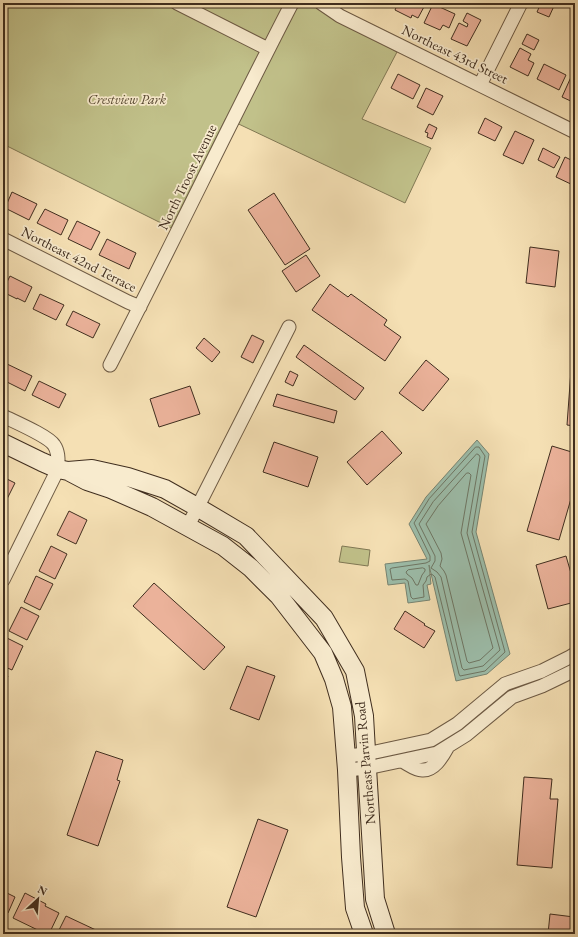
<svg xmlns="http://www.w3.org/2000/svg" width="578" height="937" font-family="'EB Garamond',serif">
	<style>
		.green { fill: #c1c18a; stroke: #807854 }
		.water { fill: #9cbdaa; stroke: #778472 }
		.lines { fill: none; stroke-linecap: round; stroke-linejoin: round }
		.shore { stroke: #6e7664; stroke-width: 1 }
		.building { fill: #ebb29a; stroke: #402e1f }
		.minor-casing { stroke: #6d5a44; stroke-width: 15 }
		.secondary-casing { stroke: #402e1f; stroke-width: 20 }
		.minor { stroke: #f8ebce; stroke-width: 13 }
		.secondary { stroke: #f8ebce; stroke-width: 18 }
		.labels { text-anchor: middle; dominant-baseline: central; stroke-width: 3.5; stroke-linejoin: round; paint-order: stroke }
		.street-label { font-size: 14px; fill: #402e1f; stroke: #f8ebce }
		.park-label { font-size: 14px; font-style: italic; fill: #5a4b34; stroke: #f8ebce }
	</style>
	<rect width="100%" height="100%" fill="#f5e0b4"/>
	<filter id="stains"><feTurbulence type="fractalNoise" baseFrequency=".005" numOctaves="4"/><feColorMatrix values="0 0 0 0 .2 0 0 0 0 .09 0 0 0 0 .02 0 0 0 .5 -.17"/></filter>
	<radialGradient id="worn" r=".72"><stop offset=".6" stop-color="#630" stop-opacity="0"/><stop offset="1" stop-color="#630" stop-opacity=".3"/></radialGradient>
	<path class="green" d="M3,3h308l8,6 78,43 -35,67 69,29 -26,55 -179,-85 -55,110 -168,-84z
		M342,546l28,4 -2,16 -29,-4z"/>
	<path class="water" d="M477,440l12,14 -13,78 34,122 -23,20 -31,7 -27,-116 2,19 -4,1 3,15 -22,3 -3,-20 -17,2 -3,-21 42,-5 -18,-35 17,-27z"/>
	<g class="lines">
		<path class="shore" d="M476,447h3l6,9 -13,76 33,120 -20,19 -25,5 -1,-2 -24,-97 -2,-2 -2,-1 -4,3 -1,4 -3,4 1,12 -11,2 -2,-2 -3,-16 -3,-2 -13,1 -2,-11 2,-1 34,-5 4,-2v-5l-16,-33 15,-24z
			M477,454l2,1 1,2 -13,76 33,117 -17,16 -19,4 -2,-2 -21,-91 -4,-5 -6,-4 4,-7v-5l-16,-32 14,-22z
			M467,473h2l2,2 -10,58 32,115 -13,12 -11,3 -2,-2 -21,-86 -2,-4 -4,-5 2,-7 -1,-6 -15,-29 12,-18z
			M423,568l2,1v2l-3,4 -4,10h-2l-4,-7 -5,-4 -1,-2 2,-2z"/>
	</g>
	<path class="building" d="M398,3h24l3,2 -7,13 -6,-3 -1,3 -16,-8z
		M541,3h5l8,3 -5,11 -12,-5z
		M575,3v11l-4,-2z
		M433,4l22,10 -6,14 -6,-3 -3,5 -16,-7z
		M467,13l14,7 -14,26 -16,-7 8,-16 8,4 1,-3 -5,-3z
		M527,34l12,6 -5,10 -12,-6z
		M520,48l11,6 -3,6 6,3 -6,13 -18,-9z
		M544,64l22,11 -7,15 -22,-11z
		M398,74l22,11 -7,14 -22,-11z
		M571,77l4,2v24l-13,-6z
		M426,88l17,8 -10,19 -16,-8z
		M485,118l17,9 -7,14 -17,-8z
		M429,124l8,4 -5,11 -5,-2 1,-4 -3,-1z
		M515,131l19,9 -11,24 -20,-9z
		M543,148l17,9 -6,11 -16,-8z
		M565,157l10,5v24l-19,-9z
		M12,192l25,12 -8,16 -24,-12z
		M274,193l36,56 -25,16 -37,-55z
		M45,209l23,11 -7,15 -24,-12z
		M77,221l23,11 -9,18 -23,-11z
		M107,239l29,14 -7,16 -30,-14z
		M530,247l29,4 -4,36 -29,-4z
		M306,255l14,21 -24,16 -14,-21z
		M10,276l22,11 -7,15 -8,-4v1l-14,-7v-2z
		M330,284l18,13 3,-3 36,26 -3,5 17,12 -16,24 -73,-51z
		M40,294l24,11 -8,15 -23,-11z
		M73,311l27,13 -7,14 -27,-13z
		M574,329h1v97l-8,-1z
		M252,335l12,6 -11,22 -12,-6z
		M204,338l16,14 -8,10 -16,-14z
		M304,345l60,43 -9,12 -59,-43z
		M426,360l23,19 -26,32 -24,-18z
		M5,363l27,13 -7,15 -22,-11v-12z
		M290,371l8,4 -5,11 -8,-4z
		M39,381l27,13 -7,14 -27,-13z
		M190,386l10,28 -41,13 -9,-28z
		M277,394l60,17 -3,12 -61,-17z
		M382,431l20,22 -35,32 -20,-23z
		M274,442l44,15 -10,30 -45,-15z
		M552,446l23,7v32l-16,55 -32,-9z
		M3,477l12,6 -11,22h-1z
		M69,511l18,9 -11,24 -19,-9z
		M51,546l16,8 -12,25 -16,-8z
		M566,556l9,31v15l-27,7 -12,-44z
		M36,576l17,8 -13,26 -16,-8z
		M154,583l71,64 -21,23 -71,-64z
		M21,607l18,9 -12,24 -18,-9z
		M405,611l20,13 -1,1 11,6 -11,17 -30,-19z
		M5,637l18,9 -11,24 -9,-4v-23z
		M247,666l28,10 -16,44 -29,-11z
		M3,674l5,2 -5,9z
		M96,751l27,9 -6,20 3,1 -22,65 -31,-11z
		M524,777l28,2 -2,20h8l-6,69 -35,-3z
		M258,819l30,11 -32,87 -29,-10z
		M3,891l12,6 -7,16 -5,-2z
		M25,893l21,11 -1,2 14,7 -10,21h-3l-33,-16z
		M550,914l24,3 -2,17h-24z
		M66,916l32,15 -1,3h-40z"/>
	<g class="lines">
		<defs>
			<path id="minor" d="M177,3l91,46
				M321,3l19,13 235,116
				M480,85l41,-82
				M3,239l125,63 12,5
				M110,365c62,-120 120,-242 182,-362
				M3,416c12,6 45,20 51,29 5,7 4,16 4,24l-55,111
				M188,526l101,-199
				M346,756l20,-2 65,-14 26,-16 48,-40 37,-13 28,-14 5,-3
				M402,761c6,3 13,9 20,9 12,1 20,-13 25,-22
				M347,770l20,-2 70,-15 29,-18 46,-38 30,-11 33,-16"/>
			<path id="secondary" d="M3,443l39,19 16,7 10,2 19,10 24,8 41,18 71,39 28,22 28,28 44,57 11,26 8,28 5,63 4,87 4,51 9,26
				M68,471l24,-2 36,8 37,12 32,18 49,29 78,82 31,53 9,45 3,52 8,131 11,35"/>
		</defs>
		<use href="#minor" class="minor-casing"/>
		<use href="#secondary" class="secondary-casing"/>
		<use href="#minor" class="minor"/>
		<use href="#secondary" class="secondary"/>
	</g>
	<g class="labels">
		<g class="street-label">
			<text transform="translate(455 54) rotate(26)">Northeast 43rd Street</text>
			<text transform="translate(187 177) rotate(-64)">North Troost Avenue</text>
			<text transform="translate(79 259) rotate(27)">Northeast 42nd Terrace</text>
			<text transform="translate(365 763) rotate(-95)">Northeast Parvin Road</text>
		</g>
		<g class="park-label">
			<text x="127" y="99">Crestview Park</text>
		</g>
	</g>
	<rect width="578" height="937" fill="none" stroke="#f5e0b4" stroke-width="16"/>
	<rect x="4" y="4" width="570" height="929" fill="none" stroke="#402e1f" stroke-width="2"/>
	<rect x="8" y="8" width="562" height="921" fill="none" stroke="#402e1f"/>
	<g transform="translate(38 899) rotate(26)" stroke="#f8ebce" stroke-width="3" paint-order="stroke">
	<path d="M0-3L7 15L0 10L-7 15Z" fill="#402e1f"/>
	<text y="-6" font-size="11" font-weight="bold" text-anchor="middle" fill="#402e1f">N</text>
	</g>
	<rect width="100%" height="100%" filter="url(#stains)"/>
	<rect width="100%" height="100%" fill="url(#worn)"/>
</svg>
